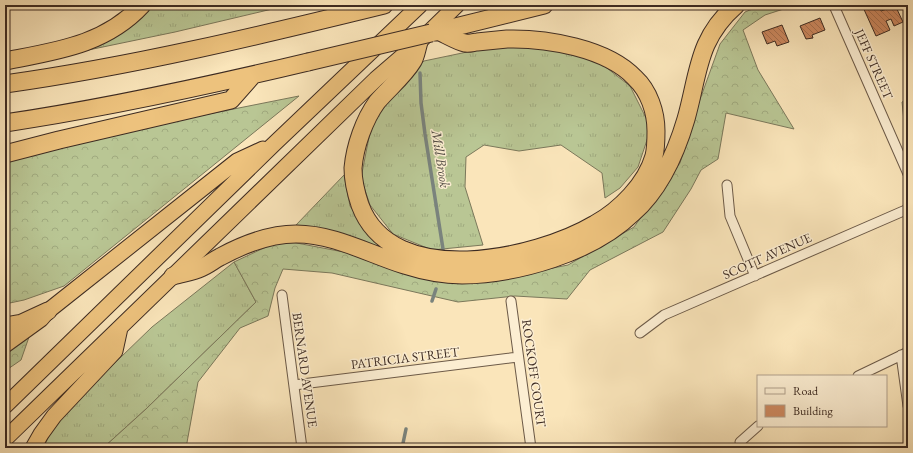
<svg xmlns="http://www.w3.org/2000/svg" width="913" height="453" font-family="'EB Garamond',serif">
	<style>
		.grass { fill: url(#grass-tufts); stroke: #7b785b }
		.forest { fill: url(#forest-crowns); stroke: #7b785b }
		.lines { fill: none; stroke-linecap: round; stroke-linejoin: round }
		.stream { stroke: #7a837d; stroke-width: 3.5 }
		.building { fill: url(#building-back-hatch); stroke: #3d2b22 }
		.minor-casing { stroke: #6c5a48; stroke-width: 11 }
		.trunk-casing { stroke: #3d2b22; stroke-width: 17 }
		.motorway-casing { stroke: #3d2b22; stroke-width: 19 }
		.minor { stroke: #fceed2; stroke-width: 9 }
		.trunk { stroke: #edc27d; stroke-width: 15 }
		.motorway { stroke: #edc27d; stroke-width: 17 }
		.motorway-bridge-casing { stroke: #3d2b22; stroke-width: 19; stroke-linecap: butt }
		.motorway-bridge { stroke: #edc27d; stroke-width: 17 }
		.labels { text-anchor: middle; dominant-baseline: central; stroke-width: 3; stroke-linejoin: round; paint-order: stroke }
		.street-label { font-size: 13px; fill: #3d2b22; stroke: #fceed2 }
		.water-label { font-size: 14px; font-style: italic; fill: #565048; stroke: #fceed2 }
	</style>
	<defs>
		<pattern id="grass-tufts" width="24" height="20" patternUnits="userSpaceOnUse"><rect width="24" height="20" fill="#b9c694"/><path d="M3 7l-1-3M5 7V3M7 7l1-3M15 17l-1-3M17 17v-4M19 17l1-3" fill="none" stroke="#a0aa7f"/></pattern>
		<pattern id="forest-crowns" width="20" height="18" patternUnits="userSpaceOnUse"><rect width="20" height="18" fill="#b9c694"/><path d="M2 6a3 3 0 1 1 6 0M12 15a3 3 0 1 1 6 0" fill="none" stroke="#a0aa7f"/></pattern>
		<pattern id="building-back-hatch" width="6" height="6" patternUnits="userSpaceOnUse"><rect width="6" height="6" fill="#cd8960"/><path d="M-1 5l2 2M0 0l6 6M5-1l2 2" fill="none" stroke="#a8704f"/></pattern>
	</defs>
	<rect width="100%" height="100%" fill="#fae5ba"/>
	<filter id="stains"><feTurbulence type="fractalNoise" baseFrequency=".005" numOctaves="4"/><feColorMatrix values="0 0 0 0 .2 0 0 0 0 .09 0 0 0 0 .02 0 0 0 .5 -.17"/></filter>
	<radialGradient id="worn" r=".72"><stop offset=".6" stop-color="#630" stop-opacity="0"/><stop offset="1" stop-color="#630" stop-opacity=".3"/></radialGradient>
	<path class="grass" d="M150,5h135v1l-110,26 -106,22z
		M521,44l73,14 36,28 21,42 -13,39 -18,21 -15,10 -3,-25 -41,-28 -42,6 -35,-6 -18,12 -1,30 18,58 -51,5 -39,-16 -23,-29 -9,-27 10,-51 25,-40 28,-26 43,-9z
		M344,175l6,31 21,30 18,15 -62,-21 -31,-5z
		M234,262l22,40 -110,107 -43,39h-60l15,-30 94,-91z"/>
	<path class="forest" d="M762,5h34l-31,10 -22,15 15,40 36,59 -68,-16 -8,46 -17,11 -10,19 -28,43 -73,38 -23,29 -52,-3 -57,6 -126,-29 -49,-4 -8,19 -7,28 -28,12 -42,54 -12,66h-83l43,-39 110,-107 -22,-40 47,-22 73,14 164,21 50,-10 66,-38 46,-64 18,-58 22,-61 25,-32z
		M299,96l-235,190 -40,14 -19,4v-144l38,-13z
		M908,99v51h-1l-5,-48z
		M29,337l-8,23 -16,11v-17z"/>
	<g class="lines">
		<path class="stream" d="M420,73l1,30 4,31 18,115
			M432,301l4,-12
			M402,448l4,-19"/>
	</g>
	<path class="building" d="M862,5h17l2,6 6,-2 -1,-3 3,-1h6l8,17 -9,4 -3,-7 -5,2 4,9 -14,6z
		M820,18l5,12 -13,5 1,3 -7,1 -6,-13z
		M782,25l7,17 -12,4 -2,-5 -8,3 -5,-12z"/>
	<g class="lines">
		<defs>
			<path id="minor" d="M835,8l73,166
				M727,185l3,31 25,60
				M282,295l20,153
				M511,301l20,147
				M640,333l24,-18 244,-106
				M901,355l7,51
				M858,376l50,-24
				M294,385l224,-28
				M740,442l18,-16"/>
			<path id="trunk" d="M5,345l36,-26 7,-8 189,-150 26,-12
				M5,406l269,-262 146,-139
				M5,439l371,-360 43,-37 38,-37
				M33,448l8,-14 13,-18 61,-65 5,-23"/>
			<path id="motorway" d="M435,32l109,-27
				M419,42c-2,6 -3,14 -6,19 -9,15 -25,28 -36,41 -13,18 -22,44 -24,66 0,13 3,25 7,37 32,86 176,54 235,19 25,-14 51,-40 59,-68 2,-8 2,-17 2,-25 0,-19 -7,-40 -21,-53 -28,-30 -89,-40 -128,-39 -10,1 -20,2 -30,3 -3,0 -8,2 -12,1 -7,-1 -20,-9 -27,-12
				M5,61c51,-10 100,-16 137,-56
				M5,84c128,-18 253,-48 379,-79
				M5,123c102,-15 202,-37 303,-61
				M5,154l54,-14 172,-40 22,-25
				M173,276c10,-3 20,-4 28,-8 7,-3 13,-8 19,-11 24,-13 50,-23 76,-23 38,0 73,20 108,31 19,6 38,10 58,10 56,-1 130,-22 171,-62 27,-24 43,-60 53,-94 13,-46 11,-80 50,-114
				M5,326l17,-3 26,-12"/>
		</defs>
		<use href="#minor" class="minor-casing"/>
		<use href="#trunk" class="trunk-casing"/>
		<use href="#motorway" class="motorway-casing"/>
		<use href="#minor" class="minor"/>
		<use href="#trunk" class="trunk"/>
		<use href="#motorway" class="motorway"/>
		<defs>
			<path id="motorway-bridge" d="M308,62l123,-29"/>
		</defs>
		<use href="#motorway-bridge" class="motorway-bridge-casing"/>
		<use href="#motorway-bridge" class="motorway-bridge"/>
	</g>
	<g class="labels">
		<g class="street-label">
			<text transform="translate(874 64) rotate(66)">JEFF STREET</text>
			<text transform="translate(767 256) rotate(-24)">SCOTT AVENUE</text>
			<text transform="translate(405 358) rotate(-7)">PATRICIA STREET</text>
			<text transform="translate(305 370) rotate(82)">BERNARD AVENUE</text>
			<text transform="translate(534 373) rotate(82)">ROCKOFF COURT</text>
		</g>
		<g class="water-label">
			<text transform="translate(441 159) rotate(81)">Mill Brook</text>
		</g>
	</g>
	<rect width="913" height="453" fill="none" stroke="#fae5ba" stroke-width="20"/>
	<rect x="6" y="6" width="901" height="441" fill="none" stroke="#3d2b22" stroke-width="2"/>
	<rect x="10" y="10" width="893" height="433" fill="none" stroke="#3d2b22"/>
	<rect x="757" y="375" width="130" height="52" fill="#fceed2" stroke="#b0a08c"/>
	<rect x="765" y="388" width="20" height="6" fill="#fceed2" stroke="#b0a08c"/>
	<text x="793" y="395" font-size="12" fill="#3d2b22">Road</text>
	<rect x="765" y="405" width="20" height="12" fill="#cd8960" stroke="#b0a08c"/>
	<text x="793" y="415" font-size="12" fill="#3d2b22">Building</text>
	<rect width="100%" height="100%" filter="url(#stains)"/>
	<rect width="100%" height="100%" fill="url(#worn)"/>
</svg>
